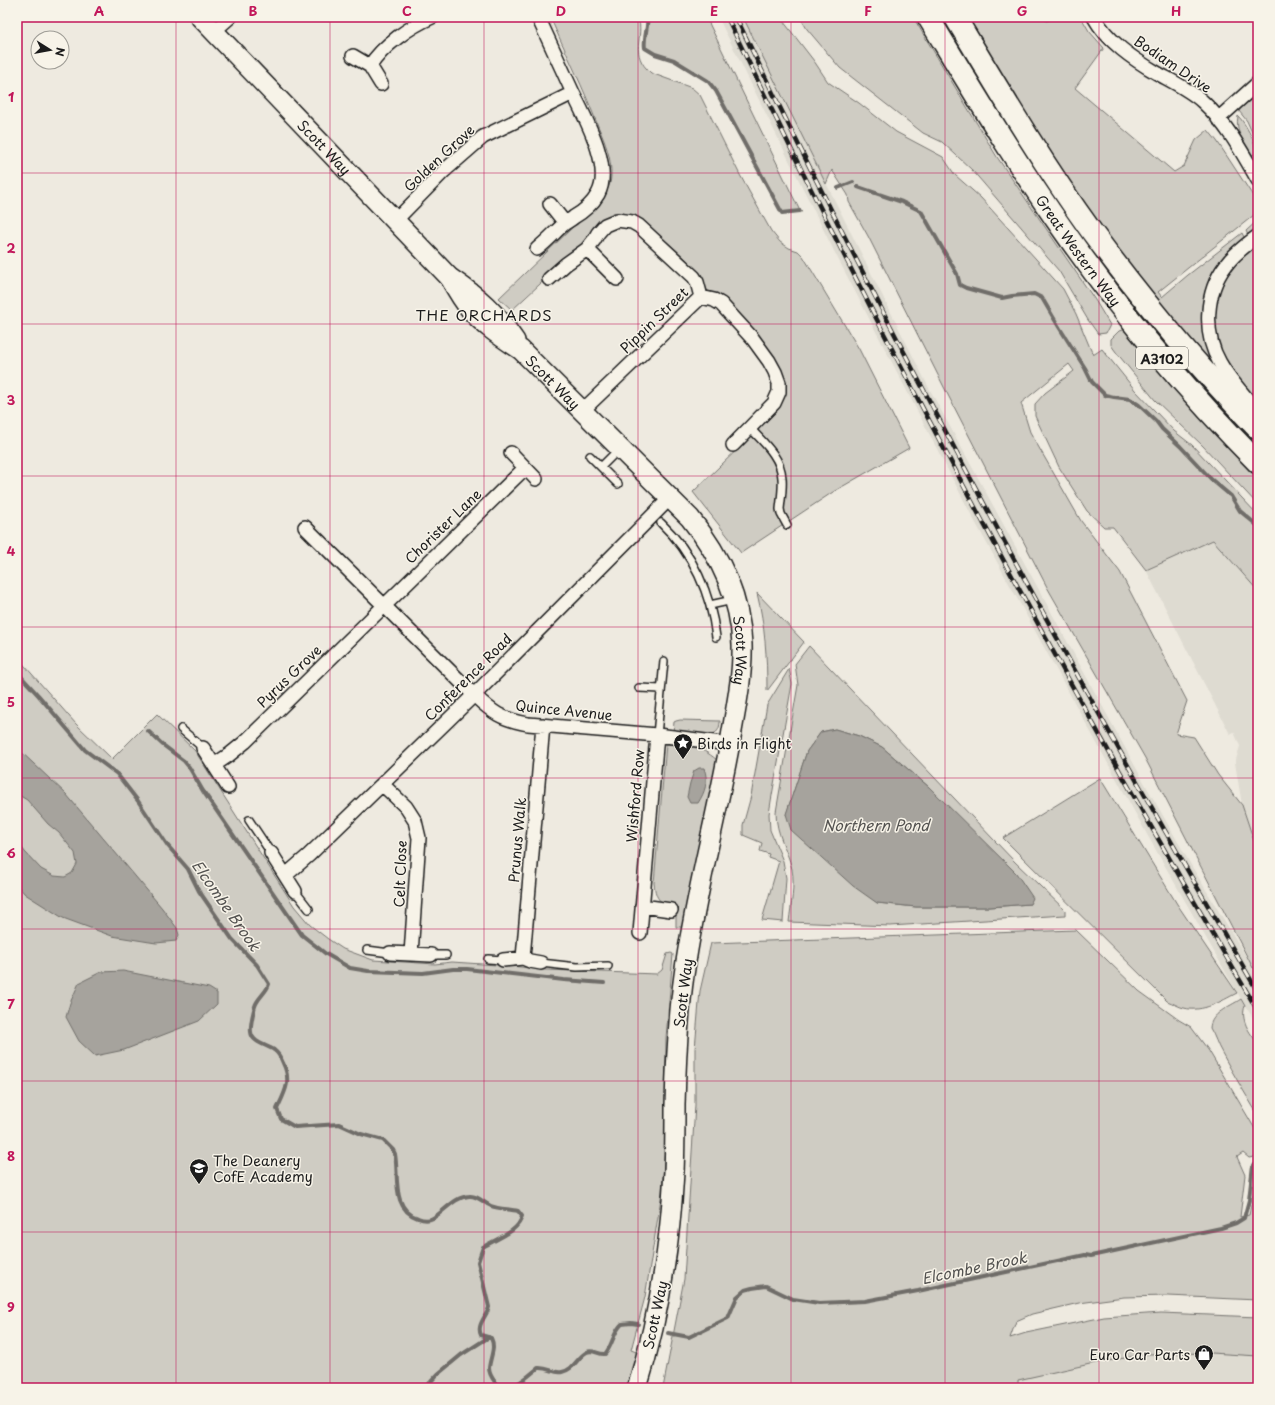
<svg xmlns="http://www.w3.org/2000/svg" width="1275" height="1405" font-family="'Playpen Sans',sans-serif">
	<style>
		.built { fill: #dedbd1 }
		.green { fill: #cfccc3; stroke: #767470; fill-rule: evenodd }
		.water { fill: #a6a39d; stroke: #6f6d69 }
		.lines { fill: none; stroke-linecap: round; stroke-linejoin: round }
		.stream { stroke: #6f6d69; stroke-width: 4 }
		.lane-casing { stroke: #1c1c1c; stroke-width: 10 }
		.street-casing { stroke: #1c1c1c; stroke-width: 16 }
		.secondary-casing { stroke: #1c1c1c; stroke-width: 22 }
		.primary-casing { stroke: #1c1c1c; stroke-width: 24 }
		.lane { stroke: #f7f3e8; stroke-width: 7 }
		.street { stroke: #f7f3e8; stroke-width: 13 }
		.secondary { stroke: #f7f3e8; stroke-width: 19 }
		.primary { stroke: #f7f3e8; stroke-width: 21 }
		.rail-casing { stroke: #1c1c1c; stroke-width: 4.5 }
		.rail { stroke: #f7f3e8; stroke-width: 3; stroke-dasharray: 9; stroke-linecap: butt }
		.grid { fill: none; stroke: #c2185b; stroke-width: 1; stroke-opacity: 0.55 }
		.labels { text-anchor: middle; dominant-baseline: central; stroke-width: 3; stroke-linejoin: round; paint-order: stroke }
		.shield { fill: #f7f3e8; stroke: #5e5c59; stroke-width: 1 }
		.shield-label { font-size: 13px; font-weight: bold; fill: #1c1c1c }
		.street-label { font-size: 14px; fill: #1c1c1c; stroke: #f7f3e8 }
		.poi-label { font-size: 14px; fill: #1c1c1c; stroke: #f7f3e8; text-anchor: start }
		.neighbourhood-label { font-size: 15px; letter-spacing: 1px; fill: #1c1c1c; stroke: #f7f3e8 }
		.water-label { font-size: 15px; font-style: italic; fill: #535250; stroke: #f7f3e8 }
		.neatline { fill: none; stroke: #c2185b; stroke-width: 1.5 }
		.grid-label { font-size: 13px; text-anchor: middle; font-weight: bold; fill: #c2185b }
	</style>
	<rect width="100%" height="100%" fill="#eeeae0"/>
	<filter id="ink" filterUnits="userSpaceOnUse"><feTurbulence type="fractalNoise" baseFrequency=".025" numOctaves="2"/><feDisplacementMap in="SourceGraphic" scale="8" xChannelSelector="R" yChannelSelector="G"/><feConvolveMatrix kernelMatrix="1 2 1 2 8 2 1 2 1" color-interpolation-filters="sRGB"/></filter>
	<g filter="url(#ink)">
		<path class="built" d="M718,17h25l130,260 57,113 53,97 158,290 50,88 62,103 5,10v48l-17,-27 -92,-161 -175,-318 -140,-269z
			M1213,540l45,51v262l-16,-48 -7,-42 5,-17 -6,-14 -4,2 -84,-164z
			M1258,1343v45h-266l102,-42z"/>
		<path class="green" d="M550,17h88c7,21 -10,36 13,56l41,15 8,7 40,80 31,56 9,11 9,6 9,3 5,5 56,93 50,99 -76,44 -92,61 -48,-61 79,-76 7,-8 4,-10 -13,-45 -14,-21 -26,-27 -18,-11 -5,-4 -8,-17 -16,-17 -33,-29 -14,-9 -16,-2 -40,31 -68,63 -13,-12 99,-95c6,-8 13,-16 13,-27 1,-17 -6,-34 -13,-50 -14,-37 -32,-73 -48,-109z
			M647,17h59l94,194 -18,2 -66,-122 -8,-10 -34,-21 -19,-6 -10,-6c-2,-11 4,-21 2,-31z
			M743,17h37l34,44 14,21 31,21 37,29 47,25 12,18 26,23 82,91 13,25 17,41 9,-6 33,41 39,41 18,14 66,70v76l-45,-51 -67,30 -33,-43h-9l-17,-16 -28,-44 -24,-51v-12l10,-11 29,-22 -5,-7 -48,39 9,29 51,89 39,51 67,129 -11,33 18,3 24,38 24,30 16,48v114l-5,1 -108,-210 -98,-171 -98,-190 -81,-161 -19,-34 -1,-7 -16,-25 -6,14z
			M800,17h113l84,140 98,143 15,25 -4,8 -8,1 -10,-14 -29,-49 -87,-101 -30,-28 -19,-9 -83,-65 -33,-39z
			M936,17h10l303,414 9,9v12l-74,-79 -116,-150z
			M964,17h79l3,4 13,-4h22l8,14 15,17 -29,40 99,84 10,-6 12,-26 12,-10 9,11 38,58c2,6 2,9 -1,16l-96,77 4,5 26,-22 54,-42 2,4c-9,8 -20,17 -27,28 -20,31 -19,69 -4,101l-2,1 -108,-133 -80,-122z
			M1258,95v51l-11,-25 -8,-10 2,-4 8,-8 2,2z
			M1238,116c7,6 19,29 18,38l-4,1c-8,-13 -17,-23 -14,-39z
			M1258,220l-1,7 -9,8 -2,-4z
			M1258,244v44l-1,2 1,1v112c-9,-11 -20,-21 -27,-33 -28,-42 -18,-101 27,-126z
			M1122,330l5,2 51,59 80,82v32l-55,-59 -48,-46 -39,-48 -5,-7v-6l8,-8z
			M757,593l47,49 -37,49c0,-35 -2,-65 -10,-98z
			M809,646l206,216 50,48v5l-175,11 -101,-4c2,-17 6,-36 3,-53 -5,-21 -16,-34 -16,-57l22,-127 -3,-21zM835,729l24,7 23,11 47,40 101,117 -40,3h-74l-39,-4 -91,-88 21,-64 14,-19z
			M17,657l59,67 36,35 45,-45 38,37 99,155 16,19 18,14 15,10 30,11 62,4 17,-2 60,4 34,4 111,4 5,-4 5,-16 4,-1 2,1 -7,84 -1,106 -3,48 -17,105 -14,53 8,3 -11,35h-611z
			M789,669l3,15 -21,117 -2,13 1,16 13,31 3,17 -3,44 -21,-2 17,-59 -11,-4 1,-3 -9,-3 2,-8 -19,-8v-10l8,-29 16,-91z
			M676,721l4,-1 40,1c0,4 -1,10 -5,12 -8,5 -32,0 -42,-1l1,-10z
			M666,744c23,2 33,1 51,16l-31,167h-10v-19c-16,-5 -20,-7 -22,-25z
			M1100,778l77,126 60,89c-16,8 -34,20 -53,15 -5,-1 -11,-5 -17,-7l-164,-163z
			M1076,930l63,61 40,29 12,7 18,24 49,83v22l-9,2 -6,-5 -6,4 8,18 -5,42 9,-2 9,-42v127l-90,-4 -44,1 -45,6 -47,11 -16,7 -6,17 16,-5 78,-16 57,-4 97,4v39l-47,-3 -63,1 -58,10 -72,16v8h-355l21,-109 11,-174v-56l5,-58 11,-48z
			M1241,999l4,7c-5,13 4,27 13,37v72c-12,-20 -25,-41 -36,-62 -5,-8 -7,-17 -12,-25 1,-15 19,-21 31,-29z"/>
		<path class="water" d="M835,729l24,7 23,11 47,40 87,86 17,25 -3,6 -40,3h-74l-39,-4 -24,-17 -62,-56 -5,-16 21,-63 14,-19z
			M17,748l49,46 96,114 15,20 2,7 -3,6 -20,2 -44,-7 -49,-18 -38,-24 -8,-9v-44l8,11 16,17 13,7 11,1 7,-4 5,-9 -2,-11 -16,-20 -11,-9 -21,-24 -10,-6z
			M699,768h5c5,13 1,24 -6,35h-8l-3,-6 3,-14 4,-12z
			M123,971l86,17 8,5v11l-18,17 -75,29 -29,6 -16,-15 -13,-24 4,-14 9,-20 22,-11z"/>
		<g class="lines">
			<path class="stream" d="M647,17c2,10 -4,20 -2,31l10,6 19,6 34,21 8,10 66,122 18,-2
				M858,187l44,15 19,9 36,63 3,11 6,3 36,10 10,-2 22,-2 8,4 17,29 26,41 7,14 13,13 9,2 16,2 9,6 17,16 6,8 18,17 32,34 19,16 9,15 18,15
				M838,188l15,-6
				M17,672l22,24 46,54 32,24 21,27 30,45 20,23 11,22 33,48 25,26 12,19c-2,7 -8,11 -12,18 -3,4 -7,24 -6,30 1,11 16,13 23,18 4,3 7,8 9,13 9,18 2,29 -6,46l4,10 14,8 44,-3 22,10 22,6 10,10 2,4c4,22 -4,55 23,64 5,2 10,3 15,0 12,-7 21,-21 36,-22 9,-1 14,7 22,10 8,3 18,3 27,5l4,5c-3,16 -27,23 -39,31l-5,15 11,45c-2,9 -13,18 -8,28l10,3c5,10 -1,19 -2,30 0,5 3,10 6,14 14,14 32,-5 43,-14 10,-1 17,6 24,4 12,-2 15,-15 25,-20 6,-3 12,3 18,2 8,-9 8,-22 17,-30l9,-1 7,1
				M148,731l15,14 21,16 5,6 14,24 99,144 24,19 24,14 18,3 55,2 30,-4h14l97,11 40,3
				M668,1333l21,4 39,-19 9,-21 8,-7 7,-2 14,-2 27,13 26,4 46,-2 53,-10 167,-36 6,1 130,-28 15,-5 8,-5 5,-18 4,-35 5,-3
				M425,1388l13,-14 23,-19 28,-18"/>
			<defs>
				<path id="lane" d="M750,428c13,14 31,29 32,50 1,10 -1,21 -2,31l1,5 6,11
					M590,456l11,11
					M618,484l-17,-17 19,-19
					M661,523c32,30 50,71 55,114
					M710,605l23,-5
					M639,688l22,1
					M181,729l22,19
					M657,735l7,-74
					M249,820l22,33
					M295,891l14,18
					M367,950l23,3
					M431,955h15
					M488,959l15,1
					M541,963l36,4 31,-1"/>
				<path id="street" d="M1094,17c14,25 39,42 63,56 16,9 33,17 46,29 24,22 39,50 55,78
					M214,31l16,-14
					M353,56l17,10 11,18
					M370,66c13,-21 41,-40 62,-49
					M1218,119l40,-36
					M550,204l15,19
					M395,221l49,-50 39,-34 90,-44 -35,-76
					M1258,236c-11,8 -24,18 -32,29 -21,27 -23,69 -6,98 10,18 25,33 38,49
					M537,249c10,-8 18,-17 27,-25 3,-3 7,-4 10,-7 9,-5 19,-14 24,-23 15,-27 -13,-76 -25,-101
					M587,249l30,30
					M549,279l17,-15 21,-15 7,-9 4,-7 7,-8 12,-5 15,2 7,4 55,51 3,5 4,15 -119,114
					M701,297l13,3 7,4 32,35 16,22 6,11 4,11v9l-5,11 -41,42
					M511,453l25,26
					M305,527l169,168c19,18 27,24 54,29l129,11 73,9
					M203,748l25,39
					M214,765l15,-10 16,-13 280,-274
					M382,784l24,23 9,14 4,17 -8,116
					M271,853l24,38
					M286,875l23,-20 165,-160 196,-197
					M642,906l29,4
					M640,933l17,-198
					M390,953l41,2
					M523,958l20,-233
					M503,960l20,-2 7,3 11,2"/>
				<g id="secondary">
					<path id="s1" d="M200,17l250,261c27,18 47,35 65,63"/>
					<path id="s2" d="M450,278c6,11 12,22 20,31 14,17 33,29 51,41l169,168c30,37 50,78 52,126 1,31 -6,63 -11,93 -14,80 -36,158 -47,238 -6,43 -8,86 -9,130 0,22 0,44 -1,67 -4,73 -15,146 -37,216"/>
				</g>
				<g id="primary">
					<path id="s3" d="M928,17c44,72 87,145 136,214 58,83 123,160 194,232"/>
					<path d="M955,17c44,73 87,146 137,215 51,69 106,135 166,197"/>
				</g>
			</defs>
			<use href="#lane" class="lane-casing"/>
			<use href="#street" class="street-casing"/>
			<use href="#secondary" class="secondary-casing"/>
			<use href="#primary" class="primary-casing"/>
			<use href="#lane" class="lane"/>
			<use href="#street" class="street"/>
			<use href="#secondary" class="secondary"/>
			<use href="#primary" class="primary"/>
			<defs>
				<path id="rail" d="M727,17c162,339 340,670 531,994
					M736,17c160,332 336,657 522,975"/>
			</defs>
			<use href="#rail" class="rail-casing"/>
			<use href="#rail" class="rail"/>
		</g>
	</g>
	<path class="grid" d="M176,17v1371M330,17v1371M484,17v1371M638,17v1371M791,17v1371M945,17v1371M1099,17v1371M17,173h1241M17,324h1241M17,476h1241M17,627h1241M17,778h1241M17,929h1241M17,1081h1241M17,1232h1241"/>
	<defs>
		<symbol id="sight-pin" viewBox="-11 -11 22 30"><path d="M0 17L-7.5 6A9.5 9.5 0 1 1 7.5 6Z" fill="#1c1c1c" stroke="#f7f3e8"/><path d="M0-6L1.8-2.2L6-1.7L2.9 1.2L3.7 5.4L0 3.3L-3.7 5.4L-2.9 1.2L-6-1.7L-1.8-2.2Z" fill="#fff"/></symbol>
		<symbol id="school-pin" viewBox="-11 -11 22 30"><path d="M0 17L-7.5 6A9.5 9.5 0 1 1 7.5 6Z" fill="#1c1c1c" stroke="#f7f3e8"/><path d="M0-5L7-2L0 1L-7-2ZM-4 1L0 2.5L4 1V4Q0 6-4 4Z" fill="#fff"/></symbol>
		<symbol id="shop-pin" viewBox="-11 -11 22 30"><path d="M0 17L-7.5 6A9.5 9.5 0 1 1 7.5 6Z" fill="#1c1c1c" stroke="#f7f3e8"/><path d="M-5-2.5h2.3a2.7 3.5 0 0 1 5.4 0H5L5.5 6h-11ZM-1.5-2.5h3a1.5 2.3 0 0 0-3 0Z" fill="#fff"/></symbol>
	</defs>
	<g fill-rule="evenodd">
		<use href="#sight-pin" x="672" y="732" width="22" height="30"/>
		<use href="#school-pin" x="188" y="1157" width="22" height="30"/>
		<use href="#shop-pin" x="1193" y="1343" width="22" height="30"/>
	</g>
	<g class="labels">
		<rect class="shield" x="1136" y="347" width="52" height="22" rx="3"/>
		<g class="shield-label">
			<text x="1162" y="358">A3102</text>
		</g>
		<g class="street-label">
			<text transform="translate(1173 64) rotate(34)">Bodiam Drive</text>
			<text stroke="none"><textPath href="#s1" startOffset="180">Scott Way</textPath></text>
			<text transform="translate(439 158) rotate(-43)">Golden Grove</text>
			<text stroke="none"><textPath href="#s3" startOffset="278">Great Western Way</textPath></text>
			<text transform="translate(654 320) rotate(-44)">Pippin Street</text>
			<text stroke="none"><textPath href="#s2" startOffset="148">Scott Way</textPath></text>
			<text transform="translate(443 526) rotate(-44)">Chorister Lane</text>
			<text stroke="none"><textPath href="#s2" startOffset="486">Scott Way</textPath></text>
			<text transform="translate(289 676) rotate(-44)">Pyrus Grove</text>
			<text transform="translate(468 677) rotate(-45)">Conference Road</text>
			<text transform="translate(564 710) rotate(6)">Quince Avenue</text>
			<text transform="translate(635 796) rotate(-85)">Wishford Row</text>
			<text transform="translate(517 840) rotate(-85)">Prunus Walk</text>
			<text transform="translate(400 874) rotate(-88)">Celt Close</text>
			<text transform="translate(683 993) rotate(-83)">Scott Way</text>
			<text transform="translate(655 1315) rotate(-78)">Scott Way</text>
		</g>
		<g class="poi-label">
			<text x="697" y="743">Birds in Flight</text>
			<text x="213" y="1160">The Deanery<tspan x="213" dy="16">CofE Academy</tspan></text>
			<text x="1190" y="1354" text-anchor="end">Euro Car Parts</text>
		</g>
		<g class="neighbourhood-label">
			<text x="484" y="314">THE ORCHARDS</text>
		</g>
		<g class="water-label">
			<text x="876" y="824">Northern Pond</text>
			<text transform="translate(227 905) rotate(55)">Elcombe Brook</text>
			<text transform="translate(974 1267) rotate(-12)">Elcombe Brook</text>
		</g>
	</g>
	<rect width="1275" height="1405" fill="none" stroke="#f7f3e8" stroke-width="44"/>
	<g transform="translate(50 50) rotate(101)"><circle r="19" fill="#f7f3e8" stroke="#9f9d96"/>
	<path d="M0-3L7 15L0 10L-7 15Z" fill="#1c1c1c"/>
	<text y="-6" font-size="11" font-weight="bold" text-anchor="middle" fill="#1c1c1c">N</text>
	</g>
	<rect x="22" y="22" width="1231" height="1361" class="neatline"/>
	<g class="grid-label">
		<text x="99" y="16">A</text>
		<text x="253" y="16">B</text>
		<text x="407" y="16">C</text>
		<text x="561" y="16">D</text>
		<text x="714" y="16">E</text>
		<text x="868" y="16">F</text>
		<text x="1022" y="16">G</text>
		<text x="1176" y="16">H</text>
		<text x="11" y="102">1</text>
		<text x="11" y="253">2</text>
		<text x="11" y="405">3</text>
		<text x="11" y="556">4</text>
		<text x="11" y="707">5</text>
		<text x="11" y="858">6</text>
		<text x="11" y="1009">7</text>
		<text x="11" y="1161">8</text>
		<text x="11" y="1312">9</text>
	</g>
</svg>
